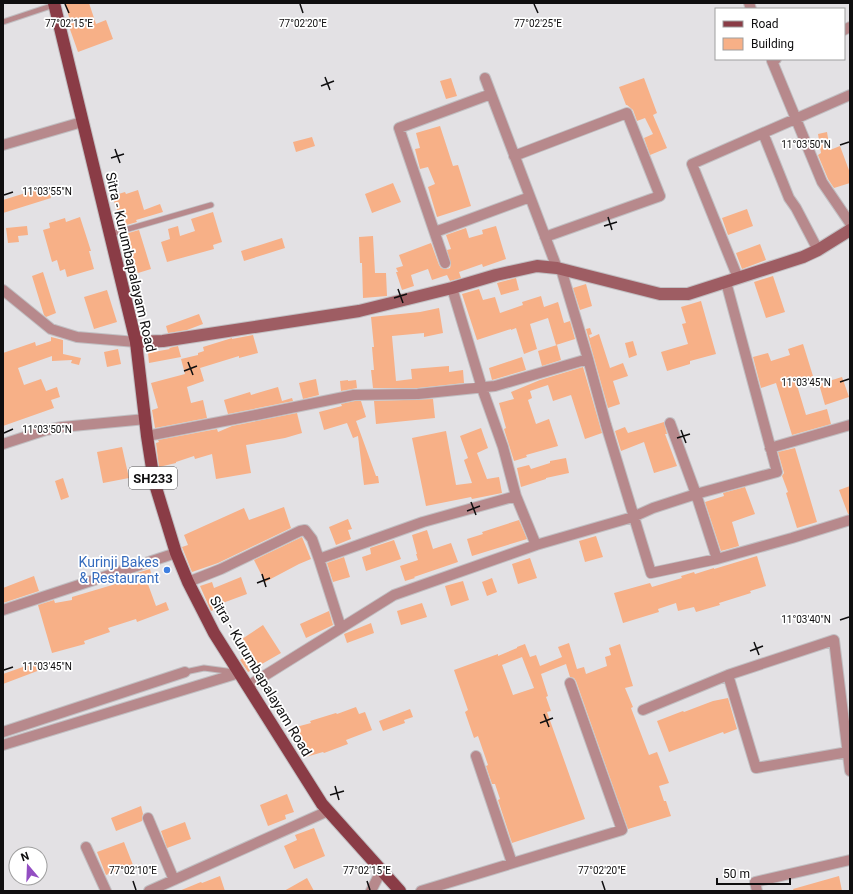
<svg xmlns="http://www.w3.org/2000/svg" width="853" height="894" font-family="Roboto,sans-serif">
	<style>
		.building { fill: #f7b087; fill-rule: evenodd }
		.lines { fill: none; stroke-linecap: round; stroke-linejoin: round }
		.lane-casing { stroke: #c1bfc2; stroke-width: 7 }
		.street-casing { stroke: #c1bfc2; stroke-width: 12 }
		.secondary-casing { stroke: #c1bfc2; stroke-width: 14 }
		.primary-casing { stroke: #c1bfc2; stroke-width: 14 }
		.lane { stroke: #b7898c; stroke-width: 5 }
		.street { stroke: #b7898c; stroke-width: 10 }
		.secondary { stroke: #9e5d63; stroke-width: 12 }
		.primary { stroke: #8a3c46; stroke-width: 12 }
		.ticks { fill: none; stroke: #0f0e0f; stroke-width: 1.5 }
		.shop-dot { fill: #3f7fe0; stroke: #fff; stroke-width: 1.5 }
		.labels { text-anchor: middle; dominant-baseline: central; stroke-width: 3.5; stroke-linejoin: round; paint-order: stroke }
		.shield { fill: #fff; stroke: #575657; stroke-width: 1 }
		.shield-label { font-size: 13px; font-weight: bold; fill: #0f0e0f }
		.street-label { font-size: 14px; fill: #0f0e0f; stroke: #fff }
		.shop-label { font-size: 14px; fill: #366cbe; stroke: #fff; text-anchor: end }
		.ticks-label { font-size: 10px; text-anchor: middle; fill: #0f0e0f; stroke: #fff; stroke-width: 3.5; stroke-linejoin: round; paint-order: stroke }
	</style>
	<rect width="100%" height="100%" fill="#e3e1e4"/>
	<path class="building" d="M65,3h24l7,21 10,-4 7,19 -35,13 -12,-34 3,-1z
		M451,78l6,18 -11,3 -6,-18z
		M644,78l13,35 -4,2 14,33 -17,7 -6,-17 9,-4 -8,-16 -8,3 -4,-11 -6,-5h-1l-7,-18z
		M440,126l13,40 5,-1 13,41 -34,11 -9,-30 7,-3 -7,-17 -8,2 -5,-20 5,-1 -4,-15z
		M827,132l3,18 10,-4 10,27v10l-16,5 -6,-9 -10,-24 3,-2 -3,-19z
		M312,137l3,9 -19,6 -3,-10z
		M393,183l8,19 -29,11 -7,-19z
		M48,186l3,12 -48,15v-13z
		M138,190l6,20 16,-6 3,8 -27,8 1,2 -14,4 -11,-30 13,-4 1,2z
		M747,209l6,17 -25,9 -6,-17z
		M213,212l9,30 -9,3 1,4 -47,13 -6,-20 9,-3 -2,-10 10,-3 2,10 15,-5 -4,-12z
		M80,217l11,34h-2l5,18 -27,8 -2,-8 -5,2 -3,-11 -5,2 -9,-32 7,-2 -1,-5 16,-5 1,4z
		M27,226l1,9 -10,1 1,6 -11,1 -2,-15z
		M496,226l10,33 -23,8 -1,-3 -23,8 2,6 -11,3 -3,-6 -15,5 -4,-11 -17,6 3,11 -12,4 -6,-18h2l-2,-4 7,-2 -4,-11 32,-12 8,22 2,3 6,1 3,-1 1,-4 -4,-14 4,-1 -5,-14 20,-7 3,10 14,-4 -1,-4z
		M139,230l12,39 -13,4 -13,-39z
		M373,236l2,37h11l1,23 -24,2 -1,-35h-2l-1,-26z
		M282,238l3,10 -41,13 -3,-10z
		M760,244l6,16 -24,9 -6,-16z
		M43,272l13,41 -10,4 -2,-2 -12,-39z
		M773,276l12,36 -19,6 -12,-36z
		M516,278l3,12 -18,5 -4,-12z
		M586,284l6,22 -12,4 -7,-22z
		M479,289l4,11 12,-3 5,16 23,-8 -1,-3 19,-6 3,11 14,-5 6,21 6,-2 5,18 -19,6 -8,-27 -18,6 7,25 -13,5 -8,-26 -5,2v-1l-34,11 -15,-46z
		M107,290l10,32 -23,7 -10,-32z
		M701,301l15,53 -26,7v3l-23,7 -6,-19 27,-8 -6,-20 4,-1 -5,-16z
		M439,308l4,25 -19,4v-4l-32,3 4,45 16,-2 -1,-10 38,-3v6l14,-2 1,13 -46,5h-45l-2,-18h3l-2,-23h2l-3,-30 49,-5z
		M199,314l4,10 -16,6 -19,3 -2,-7z
		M590,328l2,6 -3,1 1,3 9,-4 11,34 13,-5 5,13 -15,5 7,23 -12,4 -22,-79z
		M253,335l5,18 -19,5v-2l-39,12 4,13 -17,6 4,16 12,-3 4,18 -52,10 -3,-18 6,-2 -7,-25 34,-9 -4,-15 17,-4v-2l6,-2 -1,-4 29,-9v1z
		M51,337l12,3v14l18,4 -2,7 -8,-2 1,-3 -20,1v-5l-34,12 6,17 17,-6 5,12 11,-4 3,10 -9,3 3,8 -51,18v-73l32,-11 1,4 15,-5z
		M633,341l4,14 -8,3 -4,-15z
		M803,344l10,32 -17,6 10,33 21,-6 4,15 -39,11 -16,-52 -15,5 -8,-31 15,-4 3,8 19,-6 -2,-6z
		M557,345l4,15 -19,6 -4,-15z
		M178,346l3,11 -32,6 -1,-10 22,-4 -1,-1z
		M118,349l3,15 -14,3 -3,-15z
		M522,357l4,13 -34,10 -3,-12z
		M583,367l19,66 -17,6 -14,-44 -18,6 -5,-16 -18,6 2,7 -4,2 8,24 13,-5 9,27 -32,9 1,2 -13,4 -10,-32 2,-1 -7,-25 15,-4 -3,-7 29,-12z
		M842,377l7,20 -24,8 -6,-21z
		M316,379l3,16 -16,4 -4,-16z
		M348,380v1l8,-1 1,8 -16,3 -1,-10z
		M278,387l4,14 10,-3 1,3 -65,13 -4,-14 26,-8 1,3z
		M433,399l2,19 -59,6 -2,-23z
		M355,401h6l5,16 -10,4 20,55h2l1,7 -15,2 -6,-49 -5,2 -6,-15 -23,7 -5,-18 23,-6 -1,-2z
		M297,413l5,20 -17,5 -39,7 5,28 -35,6 -4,-25 -17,5 -1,-3 -18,6v1l-17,4 -3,-24 3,-1 -1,-2 59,-11 1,3 14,-6z
		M664,422l3,12h-2l12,32 -23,7 -10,-31 -23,9 -6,-20 10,-4 3,6z
		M481,428l7,20 -11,5 10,26 12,-2 3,16 -30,6 -1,-2 -45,9 -14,-68 34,-7 10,54 16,-2 -8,-23 4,-2 -8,-22z
		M122,447l7,31 -26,5 -6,-31z
		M795,448l22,74 -20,6 -11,-35 2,-1 -6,-16 2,-3 -6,-21z
		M566,458l3,15 -23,5v1l-25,8 -4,-19 12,-3 2,4 19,-6v-2z
		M63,478l6,19 -8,3 -6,-19z
		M850,486v28h-2l-9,-24z
		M745,487l10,27 -23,8 7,24 -18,5 -16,-49 19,-6 -1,-3z
		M284,507l7,21 -73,35 -26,9 -10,-25 6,-2 -4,-10 60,-27 5,12z
		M348,519l4,10 -4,1 3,9 -15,6 -7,-18z
		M519,520l8,19 -55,17 -5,-17 16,-5 -1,-2z
		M427,530l6,19 18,-6 7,19 -44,15 1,1 -10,3 -5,-15 18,-6 -2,-6h1l-5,-19z
		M596,536l7,21 -18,5 -6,-21z
		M302,537l9,22 -12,5 -34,18 -11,-22z
		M394,540l7,19 -35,12 -4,-14 9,-3 -1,-6z
		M757,556l9,30 -16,5 1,2 -32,10 1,2 -24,7 -2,-5 -16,4 -2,-8 -18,6 1,3 -36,11 -9,-30 36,-10 2,4 30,-9 -1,-2 13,-4 1,2 19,-6v1z
		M344,557l6,20 -17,5 -6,-19z
		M530,558l7,20 -19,6 -6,-20z
		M150,569l2,8 -6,2 10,27 10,-4 3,8 -32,12 -1,-3 -28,9 2,4 -26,9 1,3 -33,9 -14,-48 16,-5 1,3 17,-3v-3l57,-17 -2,-4z
		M34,576l5,15 -36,12v-15z
		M241,577l6,17 -27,10 1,3 -10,4 -11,-25 12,-4 2,6z
		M492,578l5,14 -10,4 -5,-14z
		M463,581l6,19 -18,6 -6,-20z
		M422,603l5,14 -26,8 -4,-14z
		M329,611l4,14 -27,13 -6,-14z
		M371,623l3,10 -27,10 -3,-9z
		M263,625l18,28 -33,19 -8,-12 11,-7 -9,-14z
		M569,643l8,26 7,-2 2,7 21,-8 -2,-9 6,-2 -2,-7 11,-4 13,42 -8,2 8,19 -2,1 18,47 8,-3 12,31 -10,3 5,15h2l5,15 -43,13 -52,-148 -2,-3 -4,-1 -4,-13 -25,10 7,22 -2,1 5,14 -4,1 38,107 -73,24 -14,-43 2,-1 -5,-15h-3l-6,-18 2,-1 -10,-29 -4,2 -9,-26 3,-2 -14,-40 44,-16v2l19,-8v-1l8,-3 5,13 6,-2 4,11 22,-9 -4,-10zM522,657l12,31 -21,7 -11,-30z
		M37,662l3,8 -37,14v-10z
		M728,698l9,31 -13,5 -1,-2 -54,20 -12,-31 26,-10 1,1 29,-11z
		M356,707l3,7 6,-2 7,18 -26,10 2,4 -24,9 -1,-1 -17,5 -10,-30 15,-4 -1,-2 26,-8 1,1z
		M410,709l3,8 -9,3 1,3 -22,8 -4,-10z
		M287,794l7,18 -9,3 1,4 -18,7 -8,-21z
		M141,806l2,8 -1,3v4l-26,10 -5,-13z
		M185,822l6,17 -24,9 -6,-17z
		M314,828l11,28 -31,13 -10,-23 13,-6 -2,-5z
		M124,842l9,23 -27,10 -9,-23z
		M220,876l5,15h-46l22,-9 1,1z
		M839,876l3,15h-48l-1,-2z
		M307,878l7,13h-30z"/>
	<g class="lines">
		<defs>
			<path id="lane" d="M3,22l51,-17
				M111,234l100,-29
				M185,672l19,-4 30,4"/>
			<path id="street" d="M749,3l2,6
				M844,30l6,-3
				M776,59l-4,2 50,121 28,41
				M485,78l72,190
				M763,133l26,65 7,10 22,42
				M3,145l79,-23
				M514,156l113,-43 33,83 -115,41
				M435,232l95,-35
				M445,263l-46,-135 92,-34
				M738,278l-46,-114 158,-69
				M452,288l30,100 21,59 13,49
				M3,290l48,39 26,8 59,5
				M588,359l18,66 45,148 66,-14 75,-21 58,-18
				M670,423l26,71 21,65
				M147,436l109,-21 98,-20 64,-1 77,-8 93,-27 -27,-90
				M3,444l43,-14 16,-3 84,-8
				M770,448l80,-23
				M188,582l33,-13 79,-38 5,-1 7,9 7,20
				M3,610l173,-57
				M341,628l-22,-69 104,-37 93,-26 20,49
				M728,675l28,93 92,-16
				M248,686l146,-91 142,-50 97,-28 20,-9 43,-14 81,-22 -51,-190
				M643,710l85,-35 106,-35 16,131
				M3,732l182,-60
				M3,745l236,-72
				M476,756l36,107
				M148,818l26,62
				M86,847l20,44
				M149,891l179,-80
				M371,891l10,-20
				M421,891l201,-61 -52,-147
				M757,891l-2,-9 95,-22"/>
			<path id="secondary" d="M136,342l27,-1 196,-30 93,-23 44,-13 41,-9 20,2 103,26h28l115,-37 15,-7 32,-20"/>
			<path id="primary" d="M54,3l82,339 11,94 7,45 22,72 12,29 26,51 108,171 78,87"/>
		</defs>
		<use href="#lane" class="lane-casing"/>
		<use href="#street" class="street-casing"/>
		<use href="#secondary" class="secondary-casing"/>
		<use href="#primary" class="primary-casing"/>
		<use href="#lane" class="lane"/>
		<use href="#street" class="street"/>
		<use href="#secondary" class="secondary"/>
		<use href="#primary" class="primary"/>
	</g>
	<path class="ticks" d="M65,4l4,9M300,4l3,9M534,4l4,9M325,77l5,13M321,86l13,-5M840,145l9,-3M115,149l5,14M111,158l13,-4M4,195l9,-3M608,217l4,13M604,226l13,-4M398,289l5,14M394,298l13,-4M188,362l5,13M184,371l13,-5M840,382l9,-3M681,430l5,13M4,433l9,-4M677,438l13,-4M471,502l5,13M467,511l13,-5M262,574l4,13M257,583l13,-5M840,620l9,-3M754,642l5,13M750,651l13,-5M4,670l9,-3M544,714l5,13M540,723l13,-5M335,786l4,14M330,795l14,-4M133,881l3,9M367,881l3,9M602,881l3,9"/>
	<circle class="shop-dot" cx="167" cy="570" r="4"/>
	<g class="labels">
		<rect class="shield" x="129" y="467" width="48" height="22" rx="3"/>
		<g class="shield-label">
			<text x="153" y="478">SH233</text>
		</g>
		<g class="street-label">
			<text transform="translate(131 262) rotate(77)">Sitra - Kurumbapalayam Road</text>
			<text transform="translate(261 676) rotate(59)">Sitra - Kurumbapalayam Road</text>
		</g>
		<g class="shop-label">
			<text x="159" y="562">Kurinji Bakes<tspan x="159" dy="16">&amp; Restaurant</tspan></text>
		</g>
	</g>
	<g class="ticks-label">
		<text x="69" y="27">77°02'15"E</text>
		<text x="303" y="27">77°02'20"E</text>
		<text x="538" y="27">77°02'25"E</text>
		<text x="806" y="148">11°03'50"N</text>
		<text x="47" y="195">11°03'55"N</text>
		<text x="806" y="386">11°03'45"N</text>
		<text x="47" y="433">11°03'50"N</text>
		<text x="806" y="623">11°03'40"N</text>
		<text x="47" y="670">11°03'45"N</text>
		<text x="133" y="874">77°02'10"E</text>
		<text x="367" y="874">77°02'15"E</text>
		<text x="602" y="874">77°02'20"E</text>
	</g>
	<rect width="853" height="894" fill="none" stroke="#0f0e0f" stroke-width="8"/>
	<rect x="715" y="8" width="130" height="52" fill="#ffffff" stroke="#9f9f9f"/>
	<rect x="723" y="21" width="20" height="6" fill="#8a3c46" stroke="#9f9f9f"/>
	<text x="751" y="28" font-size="12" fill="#0f0e0f">Road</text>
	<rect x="723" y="38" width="20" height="12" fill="#f7b087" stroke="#9f9f9f"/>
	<text x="751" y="48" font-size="12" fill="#0f0e0f">Building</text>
	<g transform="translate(28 866) rotate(341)"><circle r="19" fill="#ffffff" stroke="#9f9f9f"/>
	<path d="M0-3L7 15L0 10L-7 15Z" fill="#934ec2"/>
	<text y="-6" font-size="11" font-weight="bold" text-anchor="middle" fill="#0f0e0f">N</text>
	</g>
	<path d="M717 878v6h73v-6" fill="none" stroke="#0f0e0f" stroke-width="2"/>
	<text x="723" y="878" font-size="12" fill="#0f0e0f" stroke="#ffffff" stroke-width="3" paint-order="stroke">50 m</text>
</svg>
